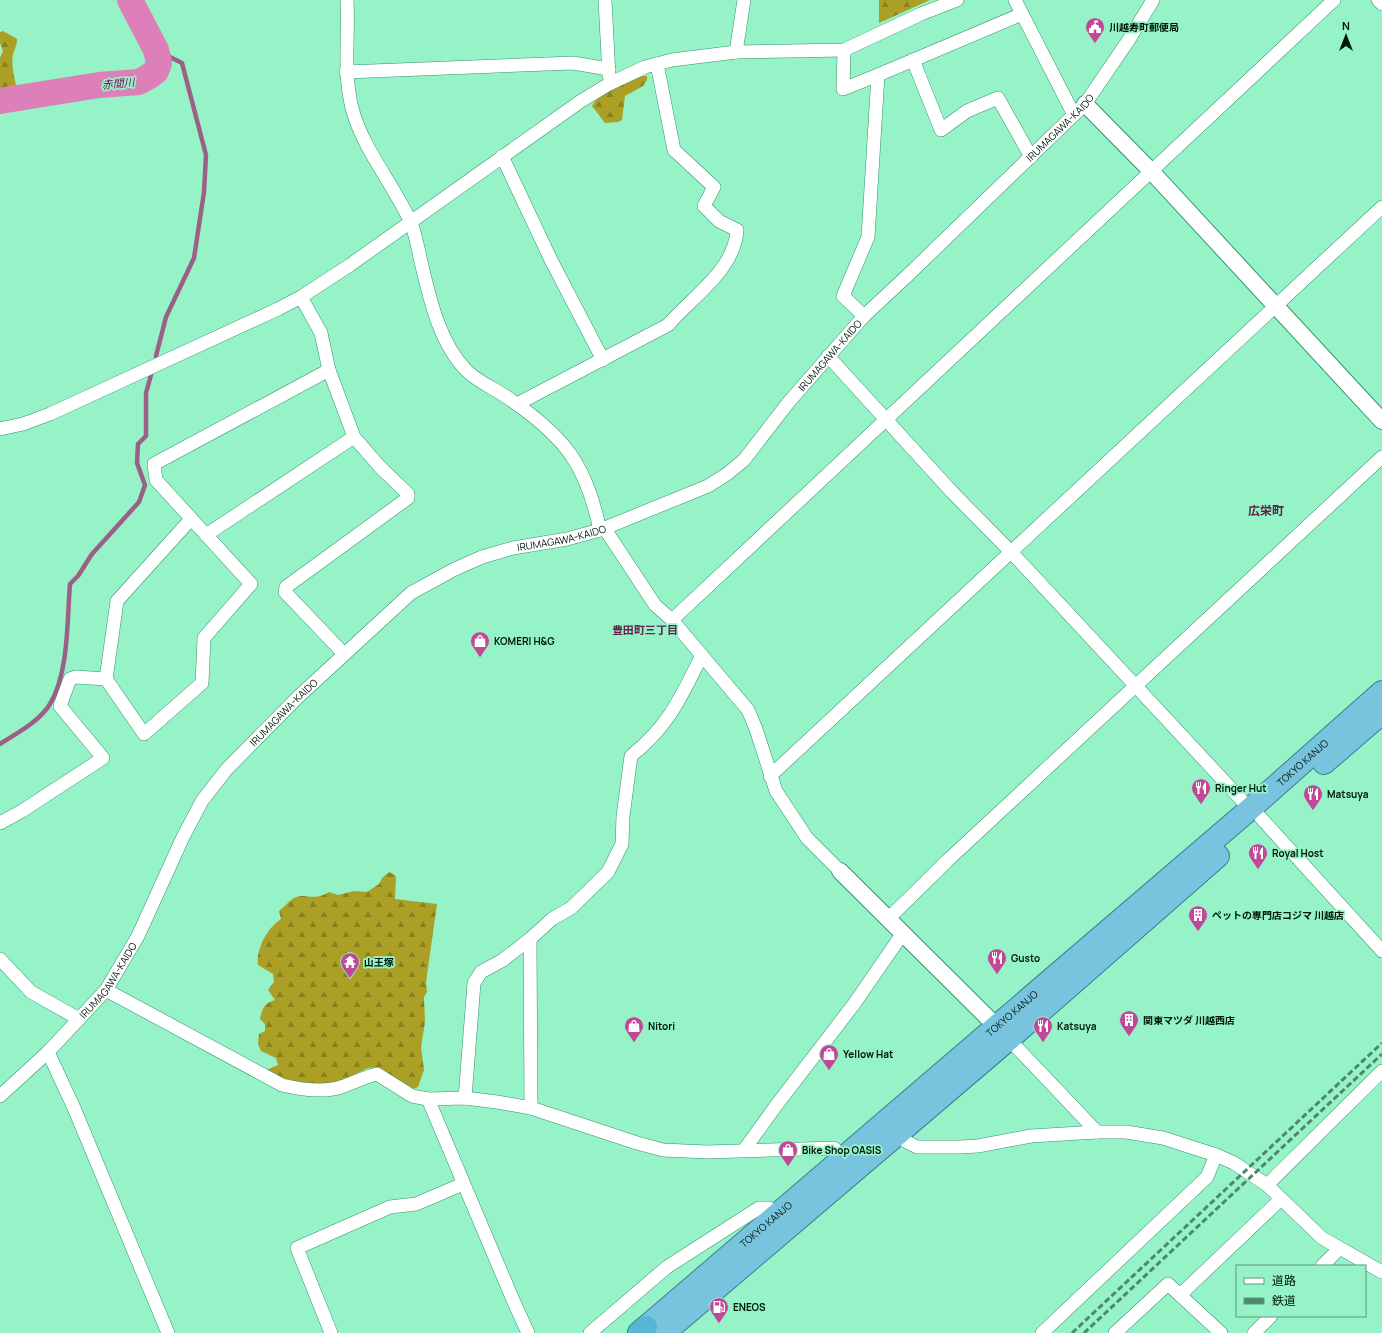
<svg xmlns="http://www.w3.org/2000/svg" width="1382" height="1333" font-family="Manrope,'Noto Sans JP',sans-serif">
	<style>
		.forest { fill: url(#forest-firs) }
		.lines { fill: none; stroke-linecap: round; stroke-linejoin: round }
		.stream { stroke: #9b6085; stroke-width: 4.5 }
		.river { stroke: #dd7fb9; stroke-width: 26 }
		.minor-casing { stroke: #33936e; stroke-width: 14 }
		.tertiary-casing { stroke: #33936e; stroke-width: 18 }
		.trunk-casing { stroke: #397e8f; stroke-width: 24 }
		.motorway-casing { stroke: #397e8f; stroke-width: 24 }
		.minor { stroke: #fff; stroke-width: 13 }
		.tertiary { stroke: #fff; stroke-width: 16 }
		.trunk { stroke: #78c4de; stroke-width: 22 }
		.motorway { stroke: #57b6d6; stroke-width: 22 }
		.rail { stroke: #4d886c; stroke-width: 3; stroke-dasharray: 6 3; stroke-linecap: butt }
		.labels { text-anchor: middle; dominant-baseline: central; stroke-width: 3.5; stroke-linejoin: round; paint-order: stroke }
		.poi-label { font-size: 10px; font-weight: bold; fill: #00170c; stroke: #96f3c8; text-anchor: start }
		.street-label { font-size: 10px; fill: #00170c; stroke: #96f3c8 }
		.water-label { font-size: 11px; font-style: italic; fill: #831262; stroke: #96f3c8 }
		.neighbourhood-label { font-size: 11px; font-weight: bold; fill: #5e234a; stroke: #96f3c8 }
		.quarter-label { font-size: 12px; font-weight: bold; fill: #5e234a; stroke: #96f3c8 }
	</style>
	<defs>
		<pattern id="forest-firs" width="22" height="20" patternUnits="userSpaceOnUse"><rect width="22" height="20" fill="#ab9f25"/><path d="M5 1l3.5 6h-7zM16 11l3.5 6h-7z" fill="#89811e"/></pattern>
	</defs>
	<rect width="100%" height="100%" fill="#96f3c8"/>
	<path class="forest" d="M879,0h51l-51,23z
		M3,31l14,8c0,5 -1,7 -3,12 -4,10 0,24 2,34l-9,5 -2,6 -5,2v-40l3,-7 -3,-8v-11z
		M643,76h4v4l-4,6 -18,10 -3,24 -4,2 -13,1 -13,-17c5,-12 39,-26 51,-30z
		M389,872l6,3 1,4 -1,20 42,5 -11,78 1,10 -3,5 1,25 -4,25 3,23 -6,17 -5,2 -12,-5 -21,-17 -12,1 -34,16v9c-27,10 -46,-9 -68,-23l12,-5 -2,-7 -15,-7 -3,-7 1,-10 6,-3v-7l-5,-5c2,-10 4,-16 15,-19l-7,-10 6,-8 -1,-8 -15,-9c-2,-16 9,-37 23,-46l-2,-8c5,-4 10,-10 15,-13 12,-6 19,4 35,-6l9,3 16,-4 13,1 12,-8 3,-6z"/>
	<g class="lines">
		<path class="stream" d="M156,356l10,-39 28,-59 10,-66 2,-37 -24,-92 -26,-13
			M0,744c17,-11 39,-22 50,-40 19,-31 17,-85 20,-120l8,-8 14,-22 47,-52 6,-17 -8,-22 1,-19 8,-8v-43l5,-18"/>
		<path class="river" d="M0,101l99,-16 40,-3 9,-5 8,-6 3,-8 -3,-13 -26,-50"/>
		<defs>
			<g id="minor">
				<path d="M347,0c2,36 -4,72 5,108 11,42 41,75 59,115 5,12 7,26 10,39 9,37 18,81 46,109 12,12 31,19 44,29 55,38 75,65 89,130"/>
				<path d="M605,0l4,76"/>
				<path d="M1015,0l59,115"/>
				<path d="M1378,0l4,4"/>
				<path d="M844,50l-1,39 35,-14"/>
				<path d="M736,52l8,-52"/>
				<path d="M913,60l28,70 26,-19 31,-13 33,59"/>
				<path d="M346,72l227,-9 36,6"/>
				<path d="M502,156l49,104 52,100"/>
				<path d="M301,297l20,36 8,37 25,67 26,30 28,27v4l-122,89 -1,5 59,62"/>
				<path d="M864,316l-21,-20 25,-59 10,-162 144,-61"/>
				<path d="M828,356l124,136 60,61 238,256"/>
				<path d="M517,404l151,-79c23,-27 67,-55 69,-95l-18,-9 -15,-15 10,-19 -40,-37 -17,-86"/>
				<path d="M0,429l23,-5 27,-10 228,-105 23,-12 49,-32 231,-164 28,-17 36,-17 27,-7 64,-8 108,-2 77,-36 36,-14"/>
				<path d="M191,519l-74,82 -11,78 38,55 58,-51 2,-45 47,-54 -95,-104 -2,-16 175,-94"/>
				<path d="M605,529l50,76 17,15 76,90 8,19 20,62 31,47 33,33"/>
				<path d="M206,535l148,-98"/>
				<path d="M672,620l662,-620"/>
				<path d="M770,776l612,-569"/>
				<path d="M1261,818l121,133"/>
				<path d="M0,823l22,-12 81,-53 -43,-52 10,-27 6,-2 30,2"/>
				<path d="M888,919l60,-59 434,-403"/>
				<path d="M530,939l1,169"/>
				<path d="M0,959l31,33 48,27"/>
				<path d="M106,990l176,95c17,4 41,8 59,2 12,-4 23,-10 36,-13l35,22 16,3 37,-1 32,4 34,6 106,35 26,7 44,2 127,-4 10,9"/>
				<path d="M1005,1035l92,97h29l37,6 53,17 18,8 33,22 55,53 60,34"/>
				<path d="M48,1052l26,56 94,225"/>
				<path id="s1" d="M0,1096l48,-44 58,-62 32,-54 45,-99 19,-36 24,-31 72,-73 113,-104 42,-23 29,-13 31,-9 54,-9 33,-9 108,-44 19,-12 17,-14 44,-57 76,-87 43,-40 178,-172 43,-63 25,-41"/>
				<path d="M465,1098l9,-115 7,-11 22,-12 27,-21 22,-20 19,-11 37,-36 14,-28 1,-28 8,-60c38,-30 50,-59 71,-101"/>
				<path d="M428,1099l85,201 15,33"/>
				<path d="M895,1136l22,11h43l18,-1 53,-10 66,-4"/>
				<path d="M744,1150l31,-43 79,-103 49,-71"/>
				<path d="M1267,1185l115,-114"/>
				<path d="M1322,1266l17,-17"/>
				<path d="M1180,1295l101,-96"/>
				<path d="M331,1333l-34,-85 93,-41 26,-3 47,-20"/>
				<path d="M590,1333l77,-66 92,-59h9l14,4"/>
				<path d="M1042,1333l165,-156 9,-22"/>
				<path d="M1115,1333l53,-49 53,49"/>
				<path d="M1254,1333l17,-17"/>
			</g>
			<path id="tertiary" d="M1085,104l66,67 231,250
				M840,871l157,156"/>
			<g id="trunk">
				<path d="M1324,763l58,-50"/>
				<path id="s2" d="M639,1333l611,-524 132,-117"/>
				<path d="M664,1333l345,-294 209,-183"/>
			</g>
			<path id="motorway" d="M639,1333l7,-6"/>
		</defs>
		<use href="#minor" class="minor-casing"/>
		<use href="#tertiary" class="tertiary-casing"/>
		<use href="#trunk" class="trunk-casing"/>
		<use href="#motorway" class="motorway-casing"/>
		<use href="#minor" class="minor"/>
		<use href="#tertiary" class="tertiary"/>
		<use href="#trunk" class="trunk"/>
		<use href="#motorway" class="motorway"/>
		<path class="rail" d="M1072,1333l310,-290
			M1084,1333l298,-279"/>
	</g>
	<defs>
		<symbol id="civic-pin" viewBox="-11 -11 22 30"><path d="M0 17L-7.5 6A9.5 9.5 0 1 1 7.5 6Z" fill="#c24798" stroke="#96f3c8"/><path d="M-.6-6.5H3V-4.5H.6V-3L4-1V1h2V6H-6V1h2V-1L-.6-3ZM-1.2 2.5V6h2.4V2.5Z" fill="#fff"/></symbol>
		<symbol id="shop-pin" viewBox="-11 -11 22 30"><path d="M0 17L-7.5 6A9.5 9.5 0 1 1 7.5 6Z" fill="#c24798" stroke="#96f3c8"/><path d="M-5-2.5h2.3a2.7 3.5 0 0 1 5.4 0H5L5.5 6h-11ZM-1.5-2.5h3a1.5 2.3 0 0 0-3 0Z" fill="#fff"/></symbol>
		<symbol id="restaurant-pin" viewBox="-11 -11 22 30"><path d="M0 17L-7.5 6A9.5 9.5 0 1 1 7.5 6Z" fill="#c24798" stroke="#96f3c8"/><path d="M-5-6h1v4h1v-4h1v4h1v-4h1v5L-1.5 .5V6h-2V.5L-5-1ZM5-6V6H3V1.5H1.5Q1.5-4 5-6Z" fill="#fff"/></symbol>
		<symbol id="building-pin" viewBox="-11 -11 22 30"><path d="M0 17L-7.5 6A9.5 9.5 0 1 1 7.5 6Z" fill="#c24798" stroke="#96f3c8"/><path d="M-4-6H4V6H1V3H-1V6H-4ZM-2.5-4.3h1.7v1.8h-1.7ZM.8-4.3h1.7v1.8H.8ZM-2.5-1h1.7V.8h-1.7ZM.8-1h1.7V.8H.8Z" fill="#fff"/></symbol>
		<symbol id="temple-pin" viewBox="-11 -11 22 30"><path d="M0 17L-7.5 6A9.5 9.5 0 1 1 7.5 6Z" fill="#c24798" stroke="#96f3c8"/><path d="M0-6L5-2H3V0L6.5 2.5H4V6H1.5V3h-3V6H-4V2.5H-6.5L-3 0V-2H-5Z" fill="#fff"/></symbol>
		<symbol id="fuel-pin" viewBox="-11 -11 22 30"><path d="M0 17L-7.5 6A9.5 9.5 0 1 1 7.5 6Z" fill="#c24798" stroke="#96f3c8"/><path d="M-5.5-6h7V0h2V4h1.3V-2.5L3-4.5l.8-.8L6-3V5H2.5V1h-1V6h-7ZM-4.2-4.7v3.2H.2V-4.7Z" fill="#fff"/></symbol>
	</defs>
	<g fill-rule="evenodd">
		<use href="#civic-pin" x="1084" y="16" width="22" height="30"/>
		<use href="#shop-pin" x="469" y="630" width="22" height="30"/>
		<use href="#restaurant-pin" x="1190" y="777" width="22" height="30"/>
		<use href="#restaurant-pin" x="1302" y="783" width="22" height="30"/>
		<use href="#restaurant-pin" x="1247" y="842" width="22" height="30"/>
		<use href="#building-pin" x="1187" y="904" width="22" height="30"/>
		<use href="#restaurant-pin" x="986" y="947" width="22" height="30"/>
		<use href="#temple-pin" x="339" y="951" width="22" height="30"/>
		<use href="#building-pin" x="1118" y="1009" width="22" height="30"/>
		<use href="#shop-pin" x="623" y="1015" width="22" height="30"/>
		<use href="#restaurant-pin" x="1032" y="1015" width="22" height="30"/>
		<use href="#shop-pin" x="818" y="1043" width="22" height="30"/>
		<use href="#shop-pin" x="777" y="1139" width="22" height="30"/>
		<use href="#fuel-pin" x="708" y="1296" width="22" height="30"/>
	</g>
	<g class="labels">
		<g class="poi-label">
			<text x="1109" y="27">川越寿町郵便局</text>
			<text x="494" y="641">KOMERI H&amp;G</text>
			<text x="1215" y="788">Ringer Hut</text>
			<text x="1327" y="794">Matsuya</text>
			<text x="1272" y="853">Royal Host</text>
			<text x="1212" y="915">ペットの専門店コジマ 川越店</text>
			<text x="1011" y="958">Gusto</text>
			<text x="364" y="962">山王塚</text>
			<text x="1143" y="1020">関東マツダ 川越西店</text>
			<text x="648" y="1026">Nitori</text>
			<text x="1057" y="1026">Katsuya</text>
			<text x="843" y="1054">Yellow Hat</text>
			<text x="802" y="1150">Bike Shop OASIS</text>
			<text x="733" y="1307">ENEOS</text>
		</g>
		<g class="street-label">
			<text stroke="none"><textPath href="#s1" startOffset="1479">IRUMAGAWA-KAIDO</textPath></text>
			<text stroke="none"><textPath href="#s1" startOffset="1155">IRUMAGAWA-KAIDO</textPath></text>
			<text stroke="none"><textPath href="#s1" startOffset="819">IRUMAGAWA-KAIDO</textPath></text>
			<text stroke="none"><textPath href="#s1" startOffset="483">IRUMAGAWA-KAIDO</textPath></text>
			<text stroke="none"><textPath href="#s2" startOffset="875">TOKYO KANJO</textPath></text>
			<text stroke="none"><textPath href="#s1" startOffset="159">IRUMAGAWA-KAIDO</textPath></text>
			<text stroke="none"><textPath href="#s2" startOffset="491">TOKYO KANJO</textPath></text>
			<text stroke="none"><textPath href="#s2" startOffset="167">TOKYO KANJO</textPath></text>
		</g>
		<g class="water-label">
			<text transform="translate(118 83) rotate(-5)">赤間川</text>
		</g>
		<g class="neighbourhood-label">
			<text x="645" y="629">豊田町三丁目</text>
		</g>
		<g class="quarter-label">
			<text x="1266" y="510">広栄町</text>
		</g>
	</g>
	<rect x="1236" y="1265" width="130" height="52" fill="#96f3c8" stroke="#5a9b7d"/>
	<rect x="1244" y="1278" width="20" height="6" fill="#ffffff" stroke="#5a9b7d"/>
	<text x="1272" y="1285" font-size="12" fill="#00170c">道路</text>
	<rect x="1244" y="1298" width="20" height="6" fill="#4d886c" stroke="#5a9b7d"/>
	<text x="1272" y="1305" font-size="12" fill="#00170c">鉄道</text>
	<g transform="translate(1346 36)" stroke="#96f3c8" stroke-width="3" paint-order="stroke">
	<path d="M0-3L7 15L0 10L-7 15Z" fill="#00170c"/>
	<text y="-6" font-size="11" font-weight="bold" text-anchor="middle" fill="#00170c">N</text>
	</g>
</svg>
